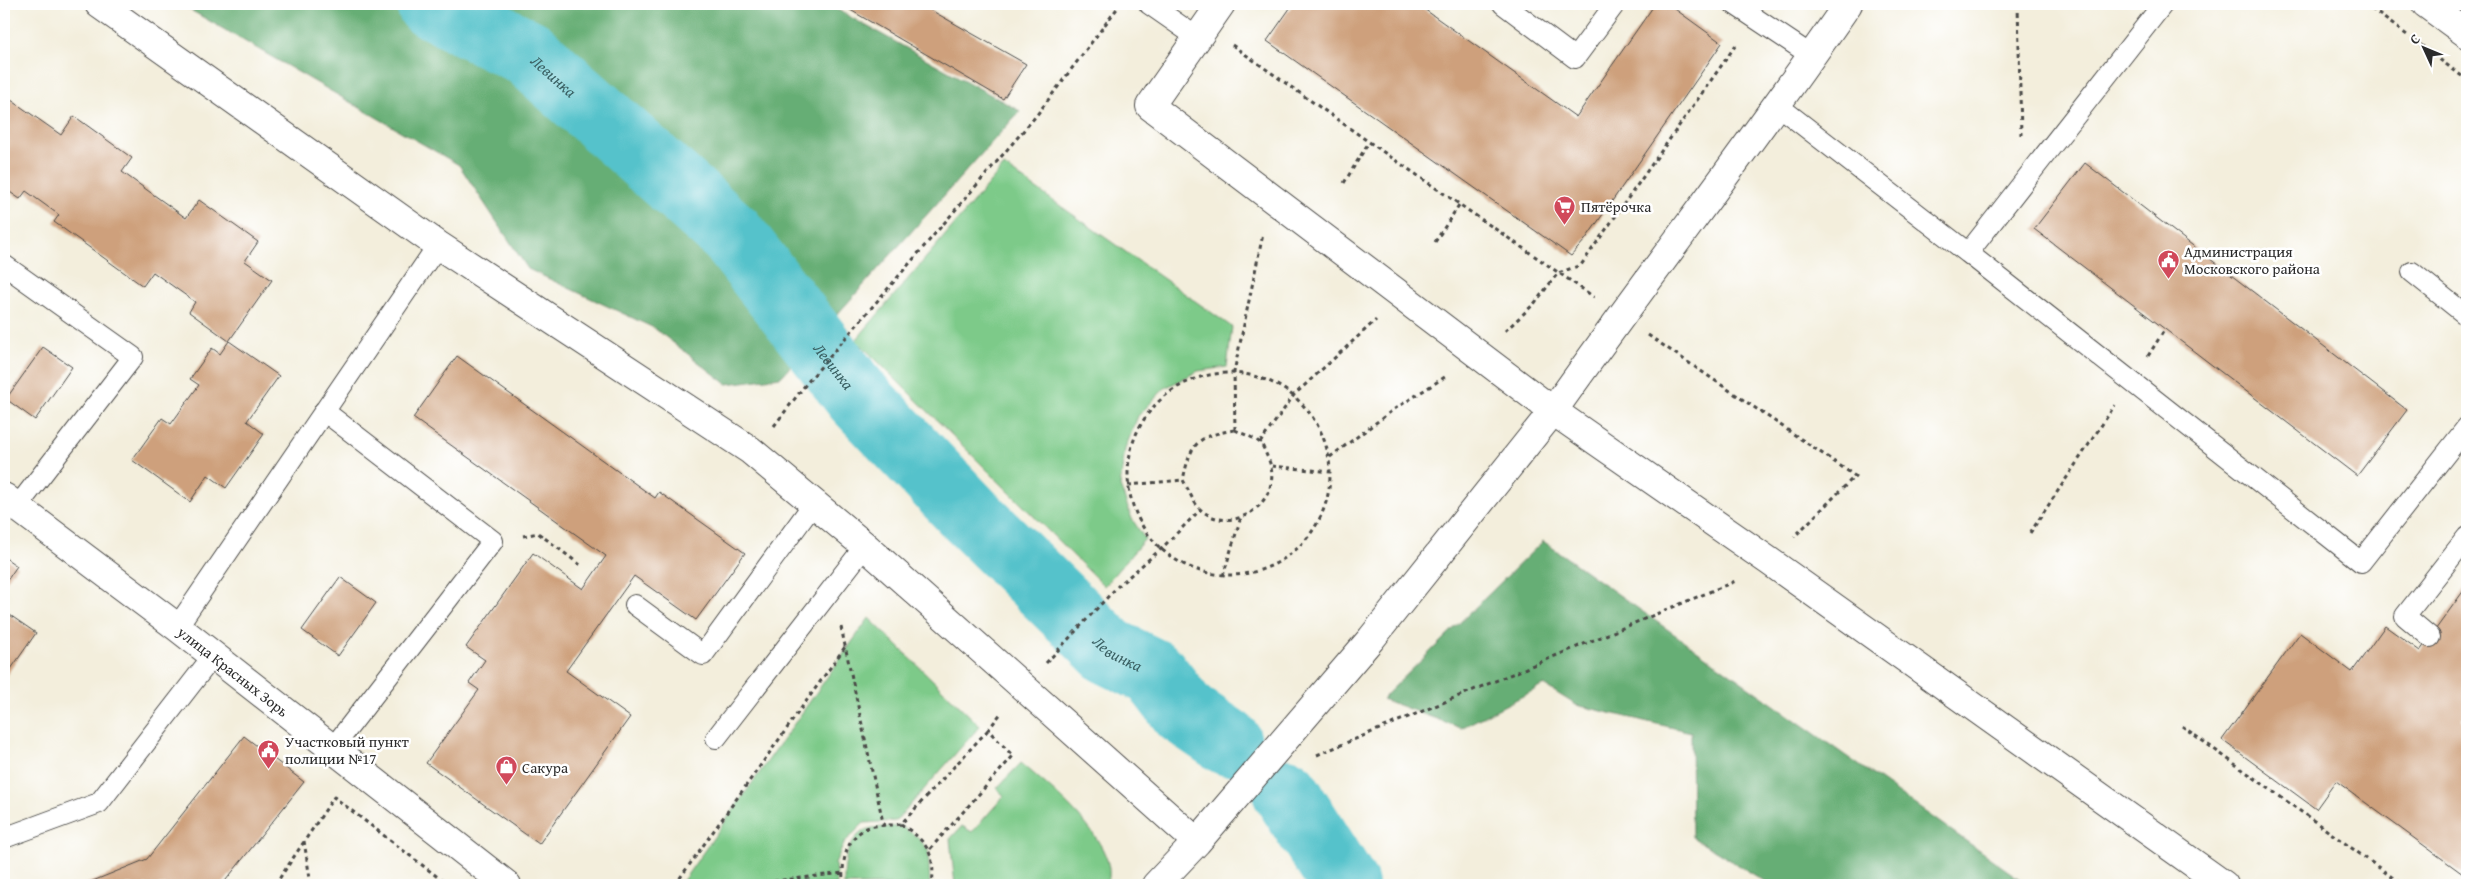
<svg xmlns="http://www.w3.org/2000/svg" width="2471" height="889" font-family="'Gentium Book Plus',serif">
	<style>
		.green { fill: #7dca89; stroke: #547a5a }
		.forest { fill: #66ae75; stroke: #486c50 }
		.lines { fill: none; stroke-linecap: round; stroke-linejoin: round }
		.river { stroke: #55c2cb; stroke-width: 68 }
		.building { fill: #cea07b }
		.service-casing { stroke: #494846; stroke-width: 22 }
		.minor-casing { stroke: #494846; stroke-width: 30 }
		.tertiary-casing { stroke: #494846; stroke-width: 30 }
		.path { stroke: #494846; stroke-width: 3; stroke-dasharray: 4 4; stroke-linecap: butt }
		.service { stroke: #fff; stroke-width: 20 }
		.minor { stroke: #fff; stroke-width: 28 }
		.tertiary { stroke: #fff; stroke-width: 28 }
		.labels { text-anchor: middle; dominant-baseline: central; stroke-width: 5; stroke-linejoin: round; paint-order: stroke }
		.poi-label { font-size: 15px; fill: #2b2b2b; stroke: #fff; text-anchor: start }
		.street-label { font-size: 15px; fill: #2b2b2b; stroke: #fff }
		.water-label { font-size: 16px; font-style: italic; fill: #3a6063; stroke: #fff }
	</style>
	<rect width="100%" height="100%" fill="#fff"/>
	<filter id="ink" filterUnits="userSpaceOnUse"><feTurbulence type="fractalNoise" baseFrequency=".02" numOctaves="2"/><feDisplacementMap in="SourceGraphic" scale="10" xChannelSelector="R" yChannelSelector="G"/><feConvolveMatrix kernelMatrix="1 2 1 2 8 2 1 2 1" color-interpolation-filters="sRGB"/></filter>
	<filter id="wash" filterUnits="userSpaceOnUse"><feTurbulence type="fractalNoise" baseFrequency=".0096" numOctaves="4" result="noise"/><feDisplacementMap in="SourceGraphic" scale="20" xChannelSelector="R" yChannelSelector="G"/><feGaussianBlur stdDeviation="1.12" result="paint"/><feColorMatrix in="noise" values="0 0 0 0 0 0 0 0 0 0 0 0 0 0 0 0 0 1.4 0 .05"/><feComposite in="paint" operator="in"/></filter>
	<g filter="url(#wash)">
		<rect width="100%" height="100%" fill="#f3eedc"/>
		<path class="green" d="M1004,166l228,161 -5,40 -29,4 -33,17 -27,28 -13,33 -5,37 12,33 13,20 -41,47 -248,-246z
			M869,618l111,108 -84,95 -32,2 -19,19 -10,21 2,22h-157z
			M1021,763c27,23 102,82 86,122h-152l-5,-46 12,-13 10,6 32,-36 -7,-8z
			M900,826l15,9 13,14 2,36h-86c0,-20 1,-43 21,-55 9,-4 26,-3 35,-4z"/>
		<path class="forest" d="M180,4h647l193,107 -239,266 -54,7 -73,-56 -126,-59 -69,-104z
			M1543,541l485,344h-257l-79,-48 -1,-105 -115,-27 -32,-20 -83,43 -79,-29z"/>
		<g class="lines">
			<g class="river">
				<path id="s1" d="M430,4l98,49 203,181 127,163 114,120 137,134 45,22 30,39 44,30"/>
				<path d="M1286,792l59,93"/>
			</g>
		</g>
		<g id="blocks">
			<path class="building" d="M840,4h80l106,60 -23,35z
				M1293,4h124l159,113 79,-113h13l54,39 -137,197 -14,16 -304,-215z
				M4,95l57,40 13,-19 58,42 -10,14 64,46 13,-18 59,42 -13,19 27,19 -43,61 -40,-29 6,-10 -42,-30 -10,14 -89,-64 5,-7 -33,-24 -6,8 -16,-11z
				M2085,163l322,247 -50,66 -323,-247z
				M229,341l50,35 -32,45 17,13 -38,54 -18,-13 -18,27 -58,-42 30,-42 9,6 28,-39 -9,-6 22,-31 8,6z
				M43,347l29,20 -37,53 -29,-21z
				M457,356l198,142 4,-6 86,61 -49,67 -62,-44 -68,95 64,46 -91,127 -113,-81 53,-73 -10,-7 16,-23 -19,-13 67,-94 50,36 23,-33 -193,-138z
				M4,557l13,9 -13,19z
				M340,577l36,26 -38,53 -36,-26z
				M2467,586v124l-6,9 6,4v154l-131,-96 -20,28 -94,-69 78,-107 52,39 33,-46 35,25z
				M4,611l32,22 -32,46z
				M244,736l60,46 -82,103h-139l64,-26z"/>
		</g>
	</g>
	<g filter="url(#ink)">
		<use href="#blocks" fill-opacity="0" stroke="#494846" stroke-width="1"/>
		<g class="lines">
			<defs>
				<path id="service" d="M1149,4l49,34
					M1503,4l72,54 40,-54
					M1734,4l78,52
					M1777,105l191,148 195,-249
					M1968,253l393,309 106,-135
					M4,265l129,92 -116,150
					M2412,272l55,44
					M324,411l169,130 -161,208
					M635,605l68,50 111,-152
					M177,627l261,-382
					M2430,637l-25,-21 62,-79
					M716,738l149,-192
					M4,838l95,-35 114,-147"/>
				<g id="minor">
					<path d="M1221,4l-71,102 403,305c97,-137 200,-269 295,-407"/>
					<path d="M2426,4l41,30"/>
					<path id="s2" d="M4,497l173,130 330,258"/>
				</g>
				<path id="tertiary" d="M99,4l339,241 312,205 115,96 332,296
					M1156,885l41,-43 174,-203 182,-228 216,150 455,324"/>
			</defs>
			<use href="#service" class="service-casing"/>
			<use href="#minor" class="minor-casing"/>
			<use href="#tertiary" class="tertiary-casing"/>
			<path class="path" d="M2018,4l3,131
				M2365,4l42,31
				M2414,40l53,40
				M1232,45l137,97 225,155
				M1344,183l25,-41
				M1435,242l24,-37
				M1505,331l29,-27 24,-31 23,-8 157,-223
				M1648,335l207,141 -61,61
				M2148,356l17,-27
				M1128 474a101 101 0 1 1 202 0a101 101 0 1 1-202 0Z
				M774,426l32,-42 230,-268 83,-110
				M1235,430c8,4 18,7 24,12 4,3 6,10 8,14 21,41 -31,83 -66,54 -7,-6 -13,-21 -18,-30 8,-38 14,-44 52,-50z
				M1235,430l-1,-58 29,-138
				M1260,443l34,-48 82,-75
				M1330,457l63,-47 55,-35
				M1272,466l59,6
				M1128,485l55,-5
				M2030,533l85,-128
				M523,536l15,-3 45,34
				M1223,576l18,-59
				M841,627l43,200
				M1046,663l72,-77 43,-37 39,-39
				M2182,726l221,159
				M1317,755l421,-175
				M901,824c25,17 35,29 31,61
				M304,841l7,44
				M930,849l83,-93 -25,-26 14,-18
				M275,885l59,-88 114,88
				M675,885l170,-238
				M742,885l101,-12
				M843,885c-1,-20 1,-45 22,-56 8,-5 26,-3 36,-5l87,-94"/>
			<use href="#service" class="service"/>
			<use href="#minor" class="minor"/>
			<use href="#tertiary" class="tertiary"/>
		</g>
	</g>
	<defs>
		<symbol id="supermarket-pin" viewBox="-11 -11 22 30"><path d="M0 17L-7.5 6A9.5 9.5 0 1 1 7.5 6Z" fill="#d1495b" stroke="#fff"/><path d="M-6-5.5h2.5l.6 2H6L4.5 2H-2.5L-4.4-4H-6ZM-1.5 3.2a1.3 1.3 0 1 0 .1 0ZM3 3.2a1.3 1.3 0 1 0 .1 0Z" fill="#fff"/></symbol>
		<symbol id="civic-pin" viewBox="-11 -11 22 30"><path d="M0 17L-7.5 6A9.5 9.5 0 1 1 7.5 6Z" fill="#d1495b" stroke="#fff"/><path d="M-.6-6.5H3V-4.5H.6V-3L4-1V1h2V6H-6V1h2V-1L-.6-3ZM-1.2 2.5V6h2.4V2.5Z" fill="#fff"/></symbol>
		<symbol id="shop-pin" viewBox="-11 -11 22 30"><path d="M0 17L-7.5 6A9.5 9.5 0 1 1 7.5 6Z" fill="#d1495b" stroke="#fff"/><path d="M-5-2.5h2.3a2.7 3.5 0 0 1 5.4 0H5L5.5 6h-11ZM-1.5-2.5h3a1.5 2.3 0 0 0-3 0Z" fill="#fff"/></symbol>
	</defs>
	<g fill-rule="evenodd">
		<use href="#supermarket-pin" x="1552" y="194" width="25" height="34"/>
		<use href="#civic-pin" x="2156" y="248" width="25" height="34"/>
		<use href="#civic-pin" x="256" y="738" width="25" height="34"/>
		<use href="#shop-pin" x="494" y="754" width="25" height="34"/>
	</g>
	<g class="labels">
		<g class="poi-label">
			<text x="1581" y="206">Пятёрочка</text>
			<text x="2184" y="251">Администрация<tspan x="2184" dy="17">Московского района</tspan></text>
			<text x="285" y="741">Участковый пункт<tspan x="285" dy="17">полиции №17</tspan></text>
			<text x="522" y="767">Сакура</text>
		</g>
		<g class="street-label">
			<text stroke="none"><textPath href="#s2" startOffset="288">улица Красных Зорь</textPath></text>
		</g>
		<g class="water-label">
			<text stroke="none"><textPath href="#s1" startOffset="144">Левинка</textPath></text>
			<text stroke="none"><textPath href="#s1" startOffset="549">Левинка</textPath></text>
			<text stroke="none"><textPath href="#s1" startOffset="954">Левинка</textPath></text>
		</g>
	</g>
	<rect width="2471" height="889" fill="none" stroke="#fff" stroke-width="20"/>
	<g transform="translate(2424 48) rotate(314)" stroke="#ffffff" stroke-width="4" paint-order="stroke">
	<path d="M0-4L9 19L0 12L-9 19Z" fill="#2b2b2b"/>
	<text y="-8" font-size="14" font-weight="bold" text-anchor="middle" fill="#2b2b2b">С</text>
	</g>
</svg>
